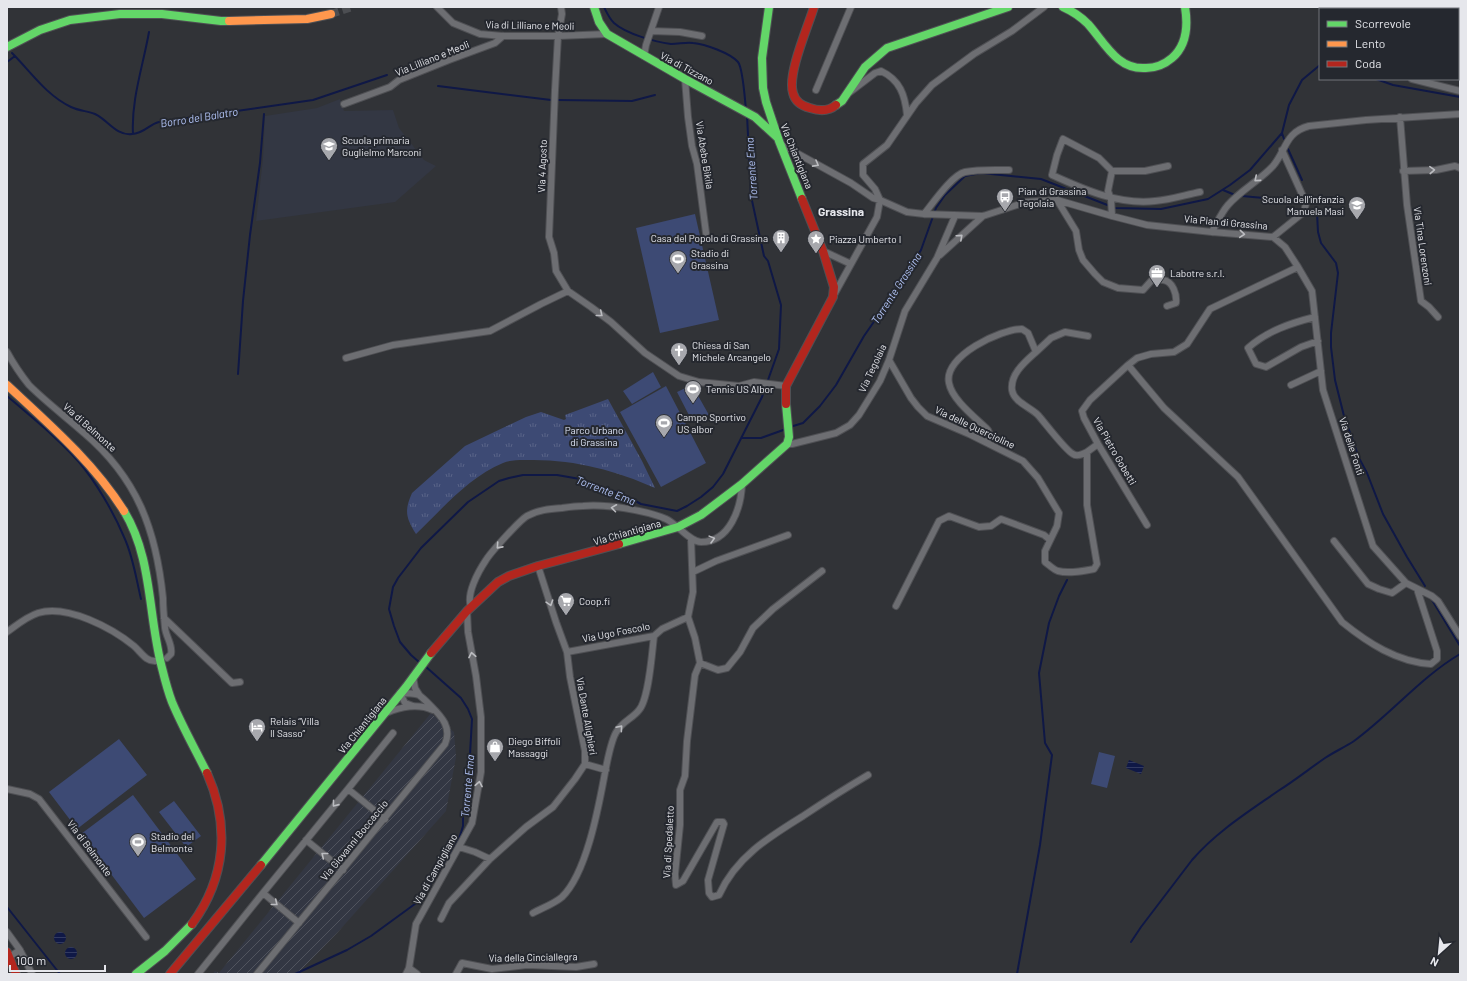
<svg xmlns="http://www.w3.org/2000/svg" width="1467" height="981" font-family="Barlow,sans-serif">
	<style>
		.built { fill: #333743 }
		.industrial { fill: url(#industrial-furrows) }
		.park { fill: url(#park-tufts) }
		.pitch { fill: #3d4a74 }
		.water { fill: url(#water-rules) }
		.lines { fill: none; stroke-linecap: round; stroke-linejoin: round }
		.stream { stroke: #0f1846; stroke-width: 2 }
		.secondary-tunnel { stroke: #4c4e52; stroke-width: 8; stroke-dasharray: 8 4; stroke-linecap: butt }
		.street-casing { stroke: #4f5054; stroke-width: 8 }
		.fast-casing { stroke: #4f5054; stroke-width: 10 }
		.slow-casing { stroke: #4f5054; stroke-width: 10 }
		.jam-casing { stroke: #4f5054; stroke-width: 10 }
		.street { stroke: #6d6e72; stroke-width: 6 }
		.fast { stroke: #63d668; stroke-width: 8 }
		.slow { stroke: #ff974d; stroke-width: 8 }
		.jam { stroke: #b3261e; stroke-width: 8 }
		.oneway { stroke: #bcbdc1 }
		.labels { text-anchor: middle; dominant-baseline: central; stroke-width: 4; stroke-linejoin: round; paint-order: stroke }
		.street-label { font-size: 10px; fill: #e6e7ec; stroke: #25282f }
		.poi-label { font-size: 10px; fill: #e6e7ec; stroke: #25282f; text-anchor: start }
		.park-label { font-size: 10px; fill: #dce3f5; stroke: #25282f }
		.water-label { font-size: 11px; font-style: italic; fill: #b2c4f7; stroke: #25282f }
		.quarter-label { font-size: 12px; font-weight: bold; fill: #e6e7ec; stroke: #25282f }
	</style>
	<defs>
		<pattern id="industrial-furrows" width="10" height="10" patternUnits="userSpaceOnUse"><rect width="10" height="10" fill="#333743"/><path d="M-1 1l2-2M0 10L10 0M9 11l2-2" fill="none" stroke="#51545e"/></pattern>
		<pattern id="park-tufts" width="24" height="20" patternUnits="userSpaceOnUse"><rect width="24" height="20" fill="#3d4a74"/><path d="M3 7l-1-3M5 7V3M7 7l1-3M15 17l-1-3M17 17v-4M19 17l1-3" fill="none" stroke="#596488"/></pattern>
		<pattern id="water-rules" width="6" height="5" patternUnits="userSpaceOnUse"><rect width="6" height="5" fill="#0f1846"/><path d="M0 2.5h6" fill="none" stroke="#323a61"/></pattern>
	</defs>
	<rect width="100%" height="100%" fill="#313337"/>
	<path class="built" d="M340,99l4,12 49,-1 6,18 25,32 12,6 -41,36 -139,19 7,-63 2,-42 52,-8z"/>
	<path class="industrial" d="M431,713l23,19 2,25 -10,54 -109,122 -40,41h-84l2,-3 4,2z"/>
	<path class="park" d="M608,399l34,62 13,27c-38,-17 -79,-28 -121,-28 -10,0 -22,-1 -31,3 -34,14 -61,46 -87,71 -10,-16 -12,-23 -4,-41l53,-47 61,-29 15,-5 23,8 2,-1 -1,-4z"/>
	<path class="pitch" d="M695,214l24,106 -59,13 -24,-105z
		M653,372l8,15 -29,17 -9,-13z
		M692,385l17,30 -16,8 -16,-31z
		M666,386l40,77 -45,24 -41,-75z
		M119,739l28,36 -70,54 -28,-37z
		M1099,752l16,4 -8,32 -16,-4z
		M133,795l63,84 -52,39 -63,-84z
		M174,801l27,35 -15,11 -27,-35z"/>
	<path class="water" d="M1129,760l15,6 -3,8 -15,-6z
		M54 938a6 6 0 1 1 12 0a6 6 0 1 1-12 0Z
		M65 953a6 6 0 1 1 12 0a6 6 0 1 1-12 0Z"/>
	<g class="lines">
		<path class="stream" d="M604,7c3,6 5,11 10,16 12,11 42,19 57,21 8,0 15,-2 22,-1 12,1 37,10 45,19 5,6 7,39 8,48
			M12,53c19,19 34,42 59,54 8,4 17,4 24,7 13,6 21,22 37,20 12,0 17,-10 27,-12l154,-22 74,-25
			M7,62l8,-6
			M1376,79l17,6 67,12
			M438,86l113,14
			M558,100l74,1 23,-6
			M1282,133l2,6
			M133,134c-2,-34 10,-68 16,-102
			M1288,149l14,31
			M1223,190l12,5
			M1242,196l34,3
			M1317,213l1,19 3,11 15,20 2,10 -7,60v14l4,33 9,36 15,42 8,15 16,41 24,43 18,29
			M238,374l5,-73 7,-66 10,-72 4,-49
			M7,396c25,21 50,42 72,66 17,20 35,51 45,75 9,19 12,41 17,62
			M790,427l13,-4 17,-17 16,-21 28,-49 41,-59 16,-27 15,-42 9,-13 20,-19 16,-3 60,6 74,29 46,1 47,-10 22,-14 20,-15 32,-37 7,-28 13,-25 18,-15
			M742,438h19l25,-9
			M1432,600l28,46
			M419,662l-8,-7 -11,-13 -6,-16 -5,-17 4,-22 5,-9 23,-30 47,-46 31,-21 10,-3 14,-3h34l23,4 46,17 15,8 36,7 10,-5 14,-9 12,-10 10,-13 39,-77 17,-48 2,-44 -13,-44 -4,-5 -13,-60 -4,-81
			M7,907l53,67
			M1131,942l10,-15 51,-67c24,-28 56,-48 86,-69 16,-10 31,-22 47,-33 9,-6 20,-11 29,-17 37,-27 67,-64 106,-87
			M295,974l52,-24 24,-14 48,-35 15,-22 26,-43 3,-10v-11l5,-25 4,-71 -4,-10 -7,-11 -36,-32
			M1017,974l23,-129 12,-90 -7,-12 -6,-70 10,-50 10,-27 8,-16"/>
		<path class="secondary-tunnel" d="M331,14l21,-7"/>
		<defs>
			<path id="street" d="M437,7l16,16 27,11 23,2h55l49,-2
				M561,7l1,7 -4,22 -3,54 -6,147 5,16 2,18 12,20 23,16 20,15 34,31 34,23 20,6 40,4 15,-4 32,4
				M651,31l29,1 22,4
				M644,56l2,-11 13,-38
				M685,79l3,38 4,29 5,18 9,69
				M1412,79l48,12
				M816,90l35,-83
				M850,92l25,-19 6,-2c19,9 24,24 26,44
				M344,104l46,-17 9,-7 50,-20 46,-17 8,-7
				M1400,117l7,88 14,96 8,6 9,10
				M782,145l69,38 22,15 7,2 27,12 17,2 59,2 43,-14 31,-2 55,16 35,9 65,7 61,5 31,-25 2,-9 -24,-53
				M1112,171h33l23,-5
				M1403,171l33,-1 19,-4 5,2
				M1057,200l19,31 3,19 4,10 12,14 8,8 15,6 25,2 9,-10c4,0 7,-1 11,0 10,1 14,15 13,23l-9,3
				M924,214c9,-11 28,-39 41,-42 14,-3 30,-2 44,-2
				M1112,216l-1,-17 -3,-8 4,-20 -13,-13 -36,-19 -6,16 -5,20c33,15 67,30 103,26 15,-1 30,-6 45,-9
				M1212,232c5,-9 9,-19 16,-27 13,-15 31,-24 45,-39 13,-15 12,-34 36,-40l57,-6 94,-6
				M1273,237l12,10 13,20 14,24 11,99 50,156 33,37 26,13 6,5 22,35
				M823,251l28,13
				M940,255l43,-39
				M835,293l42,-76 3,-17 -5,-11 -12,-14v-11l24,-19 29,-42 16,-18 42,-31 38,-23 32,-24
				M1315,317c-24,6 -48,14 -67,31l8,16 10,3 35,-20 17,-6
				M7,352c6,11 14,23 22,33 17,17 37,32 55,48 53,45 72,96 79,165 0,10 1,20 2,30 1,9 8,17 6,26l-4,4
				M1036,352l15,-14 14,-6 23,4
				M346,358l47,-13 97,-14 51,-27 27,-13
				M889,360l22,38 7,9 9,9 42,18 54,27 15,17 21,35 -2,13 -12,25v11c4,3 9,8 13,9 11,3 25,0 36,-2l3,-5 -10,-59v-53l11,-8
				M1128,365l36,43 74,69 104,145c26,21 55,40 89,42l6,-5v-8l-20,-62
				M1291,385l30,-14
				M987,443l3,-8 -2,-5c-12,-12 -36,-30 -39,-47 -6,-27 52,-54 73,-54l6,4 8,19c-11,10 -26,22 -24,38 2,12 18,17 26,25 7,8 28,36 35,39 4,3 10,0 14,-2
				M787,444h5l44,-11 14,-8 9,-10 21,-34 9,-21 16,-49 32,-53 18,-42
				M1147,525l-49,-81 -14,-26 -2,-7 8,-11 38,-35 9,-7 14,-4 23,-2 13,-8 23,-35 88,-42
				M691,538l2,54 -5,25 7,21 5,25 -5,12 -8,66 -2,35 -5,14v35l-5,49 1,11 7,-4 34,-59h6l1,2 -16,56 1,13 3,4 7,-2c17,-38 50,-58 84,-79 21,-14 43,-28 65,-41
				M1334,541l34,43 11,5 13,4 14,-10
				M693,572l23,-11 72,-26
				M896,606l43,-85 10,-5 30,11 12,-1 10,-7 43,16 6,5
				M471,607c-5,-13 7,-35 15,-47 5,-8 33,-39 41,-44 11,-6 22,-7 35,-8 7,-1 14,-2 21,-2 23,-2 62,4 83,13 11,5 24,23 35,23 29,0 40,-34 41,-58
				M164,618l68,65 8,-1
				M7,632c10,-7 19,-15 31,-19 29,-9 74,15 96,33 7,6 12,16 22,15
				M567,652l87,-16 8,-7 26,-12
				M700,663l18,7 9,-2 13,-16 13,-24 20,-19 49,-38
				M413,677l2,11 5,8
				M386,713c15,-6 31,-10 47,-3
				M585,764l21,6
				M7,789l23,5 9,5 107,138
				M348,789l45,-56
				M306,840l37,30
				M459,847l16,5 15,7 36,-32 27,-20 22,-28 10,-15v-13l-15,-74 -3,-25 -11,-30 -18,-56
				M533,913c9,-5 21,-9 29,-16 24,-23 36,-87 42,-119 2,-11 7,-39 13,-47 5,-9 16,-13 22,-21 10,-11 13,-58 15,-74
				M441,919l8,-16 41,-44
				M299,923l-36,-30 85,-104 37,30
				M7,932l13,18
				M9,957l11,-7 12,24
				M409,968l8,6
				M198,974l65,-81
				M257,974l188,-230c7,-16 -3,-27 -14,-38 -4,-4 -8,-8 -12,-11 -6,-2 -13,-2 -19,-2l5,10 8,3
				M406,974l3,-6 7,-44 56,-101 9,-51v-55l-5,-41 -8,-44 -1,-21
				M456,974l6,-11 30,6 35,-4 49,2 18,-3"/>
			<path id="fast" d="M594,7l5,15 8,12 78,45 70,38 23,21
				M769,7l-7,51 1,30 3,14 13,39 23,58
				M1063,7c9,4 18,10 25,17 17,19 29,46 58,44 9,0 19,-4 26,-10 15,-13 16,-33 13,-51
				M7,47l33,-17 30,-10 50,-6h42l59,7h8
				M836,105l6,-4 23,-34 22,-19 121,-41
				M124,511c28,46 24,101 37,153 3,12 6,25 11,38 10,24 23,47 35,71
				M619,544l59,-17 23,-12 41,-31 45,-40 2,-7 -3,-33
				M261,865l145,-178 25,-34
				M136,974l29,-23 27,-27"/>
			<path id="slow" d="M229,21l78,-2 24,-5
				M7,385c42,39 86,77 117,126"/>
			<path id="jam" d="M814,7c-6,20 -27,67 -21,86 2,8 9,13 17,15 9,3 18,4 26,-3
				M786,404v-18l47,-89 1,-10 -11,-36 -21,-52
				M431,653l36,-42 31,-29 11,-6 29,-10 81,-22
				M192,924c34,-46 38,-99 15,-151
				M7,952l9,22
				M170,974l91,-109"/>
		</defs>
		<use href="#street" class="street-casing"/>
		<use href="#fast" class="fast-casing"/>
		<use href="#slow" class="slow-casing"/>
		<use href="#jam" class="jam-casing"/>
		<use href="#street" class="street"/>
		<use href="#fast" class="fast"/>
		<use href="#slow" class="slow"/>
		<use href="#jam" class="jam"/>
	</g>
	<defs><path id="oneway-chevron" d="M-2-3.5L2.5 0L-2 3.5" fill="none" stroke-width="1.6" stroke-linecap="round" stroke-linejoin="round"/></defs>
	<g class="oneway">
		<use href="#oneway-chevron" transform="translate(816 164) rotate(29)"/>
		<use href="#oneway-chevron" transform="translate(1432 170) rotate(-3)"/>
		<use href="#oneway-chevron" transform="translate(1257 179) rotate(140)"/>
		<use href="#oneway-chevron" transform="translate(1242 234) rotate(5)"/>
		<use href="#oneway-chevron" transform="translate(960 237) rotate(-42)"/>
		<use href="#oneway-chevron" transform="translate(600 314) rotate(39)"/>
		<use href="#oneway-chevron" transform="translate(614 508) rotate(-172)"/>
		<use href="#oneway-chevron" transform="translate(712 539) rotate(-15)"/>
		<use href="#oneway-chevron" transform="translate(499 546) rotate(132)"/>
		<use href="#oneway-chevron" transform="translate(550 603) rotate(72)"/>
		<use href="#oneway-chevron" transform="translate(472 655) rotate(-101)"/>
		<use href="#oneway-chevron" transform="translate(620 728) rotate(-49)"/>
		<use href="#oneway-chevron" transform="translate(479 784) rotate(-80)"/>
		<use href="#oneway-chevron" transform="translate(335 804) rotate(129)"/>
		<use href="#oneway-chevron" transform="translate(324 855) rotate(-141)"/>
		<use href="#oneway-chevron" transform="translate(275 903) rotate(39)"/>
	</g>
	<defs>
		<symbol id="school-pin" viewBox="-11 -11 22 30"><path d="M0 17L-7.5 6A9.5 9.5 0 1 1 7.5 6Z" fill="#a7a8ad" stroke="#25282f"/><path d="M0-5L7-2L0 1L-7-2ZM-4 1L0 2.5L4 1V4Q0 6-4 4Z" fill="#fff"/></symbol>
		<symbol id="bus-pin" viewBox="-11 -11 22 30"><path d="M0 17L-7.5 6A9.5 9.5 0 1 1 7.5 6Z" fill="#a7a8ad" stroke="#25282f"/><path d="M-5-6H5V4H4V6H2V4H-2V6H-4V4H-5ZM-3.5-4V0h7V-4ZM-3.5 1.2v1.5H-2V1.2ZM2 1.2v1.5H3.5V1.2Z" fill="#fff"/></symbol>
		<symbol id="building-pin" viewBox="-11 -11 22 30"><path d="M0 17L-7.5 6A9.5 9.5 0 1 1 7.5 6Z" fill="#a7a8ad" stroke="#25282f"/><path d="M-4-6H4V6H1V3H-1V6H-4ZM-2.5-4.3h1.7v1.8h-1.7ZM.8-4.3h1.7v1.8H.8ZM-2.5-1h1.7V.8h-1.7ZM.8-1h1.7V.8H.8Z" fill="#fff"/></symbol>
		<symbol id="sight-pin" viewBox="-11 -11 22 30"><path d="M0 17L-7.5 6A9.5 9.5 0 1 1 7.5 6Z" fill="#a7a8ad" stroke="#25282f"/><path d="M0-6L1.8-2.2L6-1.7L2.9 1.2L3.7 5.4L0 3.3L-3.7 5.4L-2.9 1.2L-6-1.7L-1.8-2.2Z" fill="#fff"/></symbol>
		<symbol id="stadium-pin" viewBox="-11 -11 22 30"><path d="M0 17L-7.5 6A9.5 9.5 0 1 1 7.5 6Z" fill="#a7a8ad" stroke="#25282f"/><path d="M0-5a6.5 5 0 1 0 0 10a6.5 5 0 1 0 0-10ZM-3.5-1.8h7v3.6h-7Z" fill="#fff"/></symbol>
		<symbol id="office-pin" viewBox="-11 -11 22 30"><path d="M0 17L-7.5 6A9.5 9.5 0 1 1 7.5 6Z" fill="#a7a8ad" stroke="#25282f"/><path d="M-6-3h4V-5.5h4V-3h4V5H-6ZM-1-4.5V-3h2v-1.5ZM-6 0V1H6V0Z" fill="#fff"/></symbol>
		<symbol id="church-pin" viewBox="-11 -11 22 30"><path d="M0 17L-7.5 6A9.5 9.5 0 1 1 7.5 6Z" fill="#a7a8ad" stroke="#25282f"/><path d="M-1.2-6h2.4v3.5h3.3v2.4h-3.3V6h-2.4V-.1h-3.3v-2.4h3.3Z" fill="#fff"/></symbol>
		<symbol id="supermarket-pin" viewBox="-11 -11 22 30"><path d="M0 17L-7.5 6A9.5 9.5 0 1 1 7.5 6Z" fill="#a7a8ad" stroke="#25282f"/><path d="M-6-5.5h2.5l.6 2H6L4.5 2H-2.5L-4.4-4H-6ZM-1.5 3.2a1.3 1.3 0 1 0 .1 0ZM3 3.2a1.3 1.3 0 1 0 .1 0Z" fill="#fff"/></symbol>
		<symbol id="hotel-pin" viewBox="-11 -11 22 30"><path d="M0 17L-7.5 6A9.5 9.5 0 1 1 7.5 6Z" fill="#a7a8ad" stroke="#25282f"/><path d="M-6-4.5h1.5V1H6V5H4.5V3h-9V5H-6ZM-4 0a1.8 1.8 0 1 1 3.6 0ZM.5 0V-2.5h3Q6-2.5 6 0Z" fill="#fff"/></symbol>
		<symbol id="shop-pin" viewBox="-11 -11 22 30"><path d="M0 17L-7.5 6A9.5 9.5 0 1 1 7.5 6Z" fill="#a7a8ad" stroke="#25282f"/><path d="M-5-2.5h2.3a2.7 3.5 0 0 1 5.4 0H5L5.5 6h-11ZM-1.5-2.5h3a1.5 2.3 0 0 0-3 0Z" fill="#fff"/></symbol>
	</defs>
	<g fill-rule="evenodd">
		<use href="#school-pin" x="319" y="136" width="20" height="27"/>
		<use href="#bus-pin" x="995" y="187" width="20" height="27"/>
		<use href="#school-pin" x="1347" y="195" width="20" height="27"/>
		<use href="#building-pin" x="771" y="228" width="20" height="27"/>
		<use href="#sight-pin" x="806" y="229" width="20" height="27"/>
		<use href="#stadium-pin" x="668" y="249" width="20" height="27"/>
		<use href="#office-pin" x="1147" y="263" width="20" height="27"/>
		<use href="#church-pin" x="669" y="341" width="20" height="27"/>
		<use href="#stadium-pin" x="683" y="379" width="20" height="27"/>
		<use href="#stadium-pin" x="654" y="413" width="20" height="27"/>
		<use href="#supermarket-pin" x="556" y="591" width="20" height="27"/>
		<use href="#hotel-pin" x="247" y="717" width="20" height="27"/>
		<use href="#shop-pin" x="485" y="737" width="20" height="27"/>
		<use href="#stadium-pin" x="128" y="832" width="20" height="27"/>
	</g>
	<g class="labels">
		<g class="street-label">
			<text transform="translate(530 25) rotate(1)">Via di Lilliano e Meoli</text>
			<text transform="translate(432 58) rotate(-22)">Via Lilliano e Meoli</text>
			<text transform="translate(687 68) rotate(28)">Via di Tizzano</text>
			<text transform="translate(705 155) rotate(81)">Via Abebe Bikila</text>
			<text transform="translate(797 156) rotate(68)">Via Chiantigiana</text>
			<text transform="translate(542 166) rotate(-88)">Via 4 Agosto</text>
			<text transform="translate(1226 222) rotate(5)">Via Pian di Grassina</text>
			<text transform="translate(1423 246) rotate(82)">Via Tina Lorenzoni</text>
			<text transform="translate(872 368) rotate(-65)">Via Tegolaia</text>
			<text transform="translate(90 427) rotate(42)">Via di Belmonte</text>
			<text transform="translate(975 427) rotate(25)">Via delle Quercioline</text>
			<text transform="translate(1352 446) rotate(72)">Via delle Fonti</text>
			<text transform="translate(1115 451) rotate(60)">Via Pietro Gobetti</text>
			<text transform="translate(627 532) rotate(-16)">Via Chiantigiana</text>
			<text transform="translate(616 632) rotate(-11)">Via Ugo Foscolo</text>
			<text transform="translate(587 716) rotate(80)">Via Dante Alighieri</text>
			<text transform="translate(362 725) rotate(-51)">Via Chiantigiana</text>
			<text transform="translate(354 840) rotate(-51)">Via Giovanni Boccaccio</text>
			<text transform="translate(668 842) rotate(-87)">Via di Spedaletto</text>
			<text transform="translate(90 848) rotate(53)">Via di Belmonte</text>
			<text transform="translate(435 869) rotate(-61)">Via di Campigliano</text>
			<text transform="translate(533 957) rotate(-1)">Via della Cinciallegra</text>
		</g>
		<g class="poi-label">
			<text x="342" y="140">Scuola primaria<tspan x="342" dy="12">Guglielmo Marconi</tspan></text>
			<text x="1018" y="191">Pian di Grassina<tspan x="1018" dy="12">Tegolaia</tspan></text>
			<text x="1344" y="199" text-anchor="end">Scuola dell'infanzia<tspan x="1344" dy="12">Manuela Masi</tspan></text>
			<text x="768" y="238" text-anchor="end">Casa del Popolo di Grassina</text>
			<text x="829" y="239">Piazza Umberto I</text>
			<text x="691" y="253">Stadio di<tspan x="691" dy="12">Grassina</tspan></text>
			<text x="1170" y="273">Labotre s.r.l.</text>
			<text x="692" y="345">Chiesa di San<tspan x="692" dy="12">Michele Arcangelo</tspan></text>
			<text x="706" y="389">Tennis US Albor</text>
			<text x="677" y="417">Campo Sportivo<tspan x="677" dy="12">US albor</tspan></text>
			<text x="579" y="601">Coop.fi</text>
			<text x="270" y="721">Relais “Villa<tspan x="270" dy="12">Il Sasso”</tspan></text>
			<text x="508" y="741">Diego Biffoli<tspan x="508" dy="12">Massaggi</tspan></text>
			<text x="151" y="836">Stadio del<tspan x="151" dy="12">Belmonte</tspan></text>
		</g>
		<g class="park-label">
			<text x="594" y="430">Parco Urbano<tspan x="594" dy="12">di Grassina</tspan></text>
		</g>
		<g class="water-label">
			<text transform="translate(199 117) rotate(-9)">Borro del Balatro</text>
			<text transform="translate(751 169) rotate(-94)">Torrente Ema</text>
			<text transform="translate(896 288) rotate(-57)">Torrente Grassina</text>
			<text transform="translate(606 490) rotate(21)">Torrente Ema</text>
			<text transform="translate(467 786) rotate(-85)">Torrente Ema</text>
		</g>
		<g class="quarter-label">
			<text x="841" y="211">Grassina</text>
		</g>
	</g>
	<rect width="1467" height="981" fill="none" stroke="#e6e7ec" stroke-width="16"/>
	<rect x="1319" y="8" width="140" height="72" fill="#25282f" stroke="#72747b"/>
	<rect x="1327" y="21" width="20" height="6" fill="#63d668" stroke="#72747b"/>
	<text x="1355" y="28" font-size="12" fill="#e6e7ec">Scorrevole</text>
	<rect x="1327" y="41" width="20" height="6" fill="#ff974d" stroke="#72747b"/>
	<text x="1355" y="48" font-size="12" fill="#e6e7ec">Lento</text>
	<rect x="1327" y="61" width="20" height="6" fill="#b3261e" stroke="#72747b"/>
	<text x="1355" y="68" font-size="12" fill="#e6e7ec">Coda</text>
	<g transform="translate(1439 953) rotate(207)" stroke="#25282f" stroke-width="3" paint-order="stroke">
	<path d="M0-3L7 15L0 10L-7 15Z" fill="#e6e7ec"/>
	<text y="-6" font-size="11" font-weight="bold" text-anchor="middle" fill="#e6e7ec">N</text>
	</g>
	<path d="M10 965v6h95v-6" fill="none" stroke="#e6e7ec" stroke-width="2"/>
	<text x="16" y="965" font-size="12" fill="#e6e7ec" stroke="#25282f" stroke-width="3" paint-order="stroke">100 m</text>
</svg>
